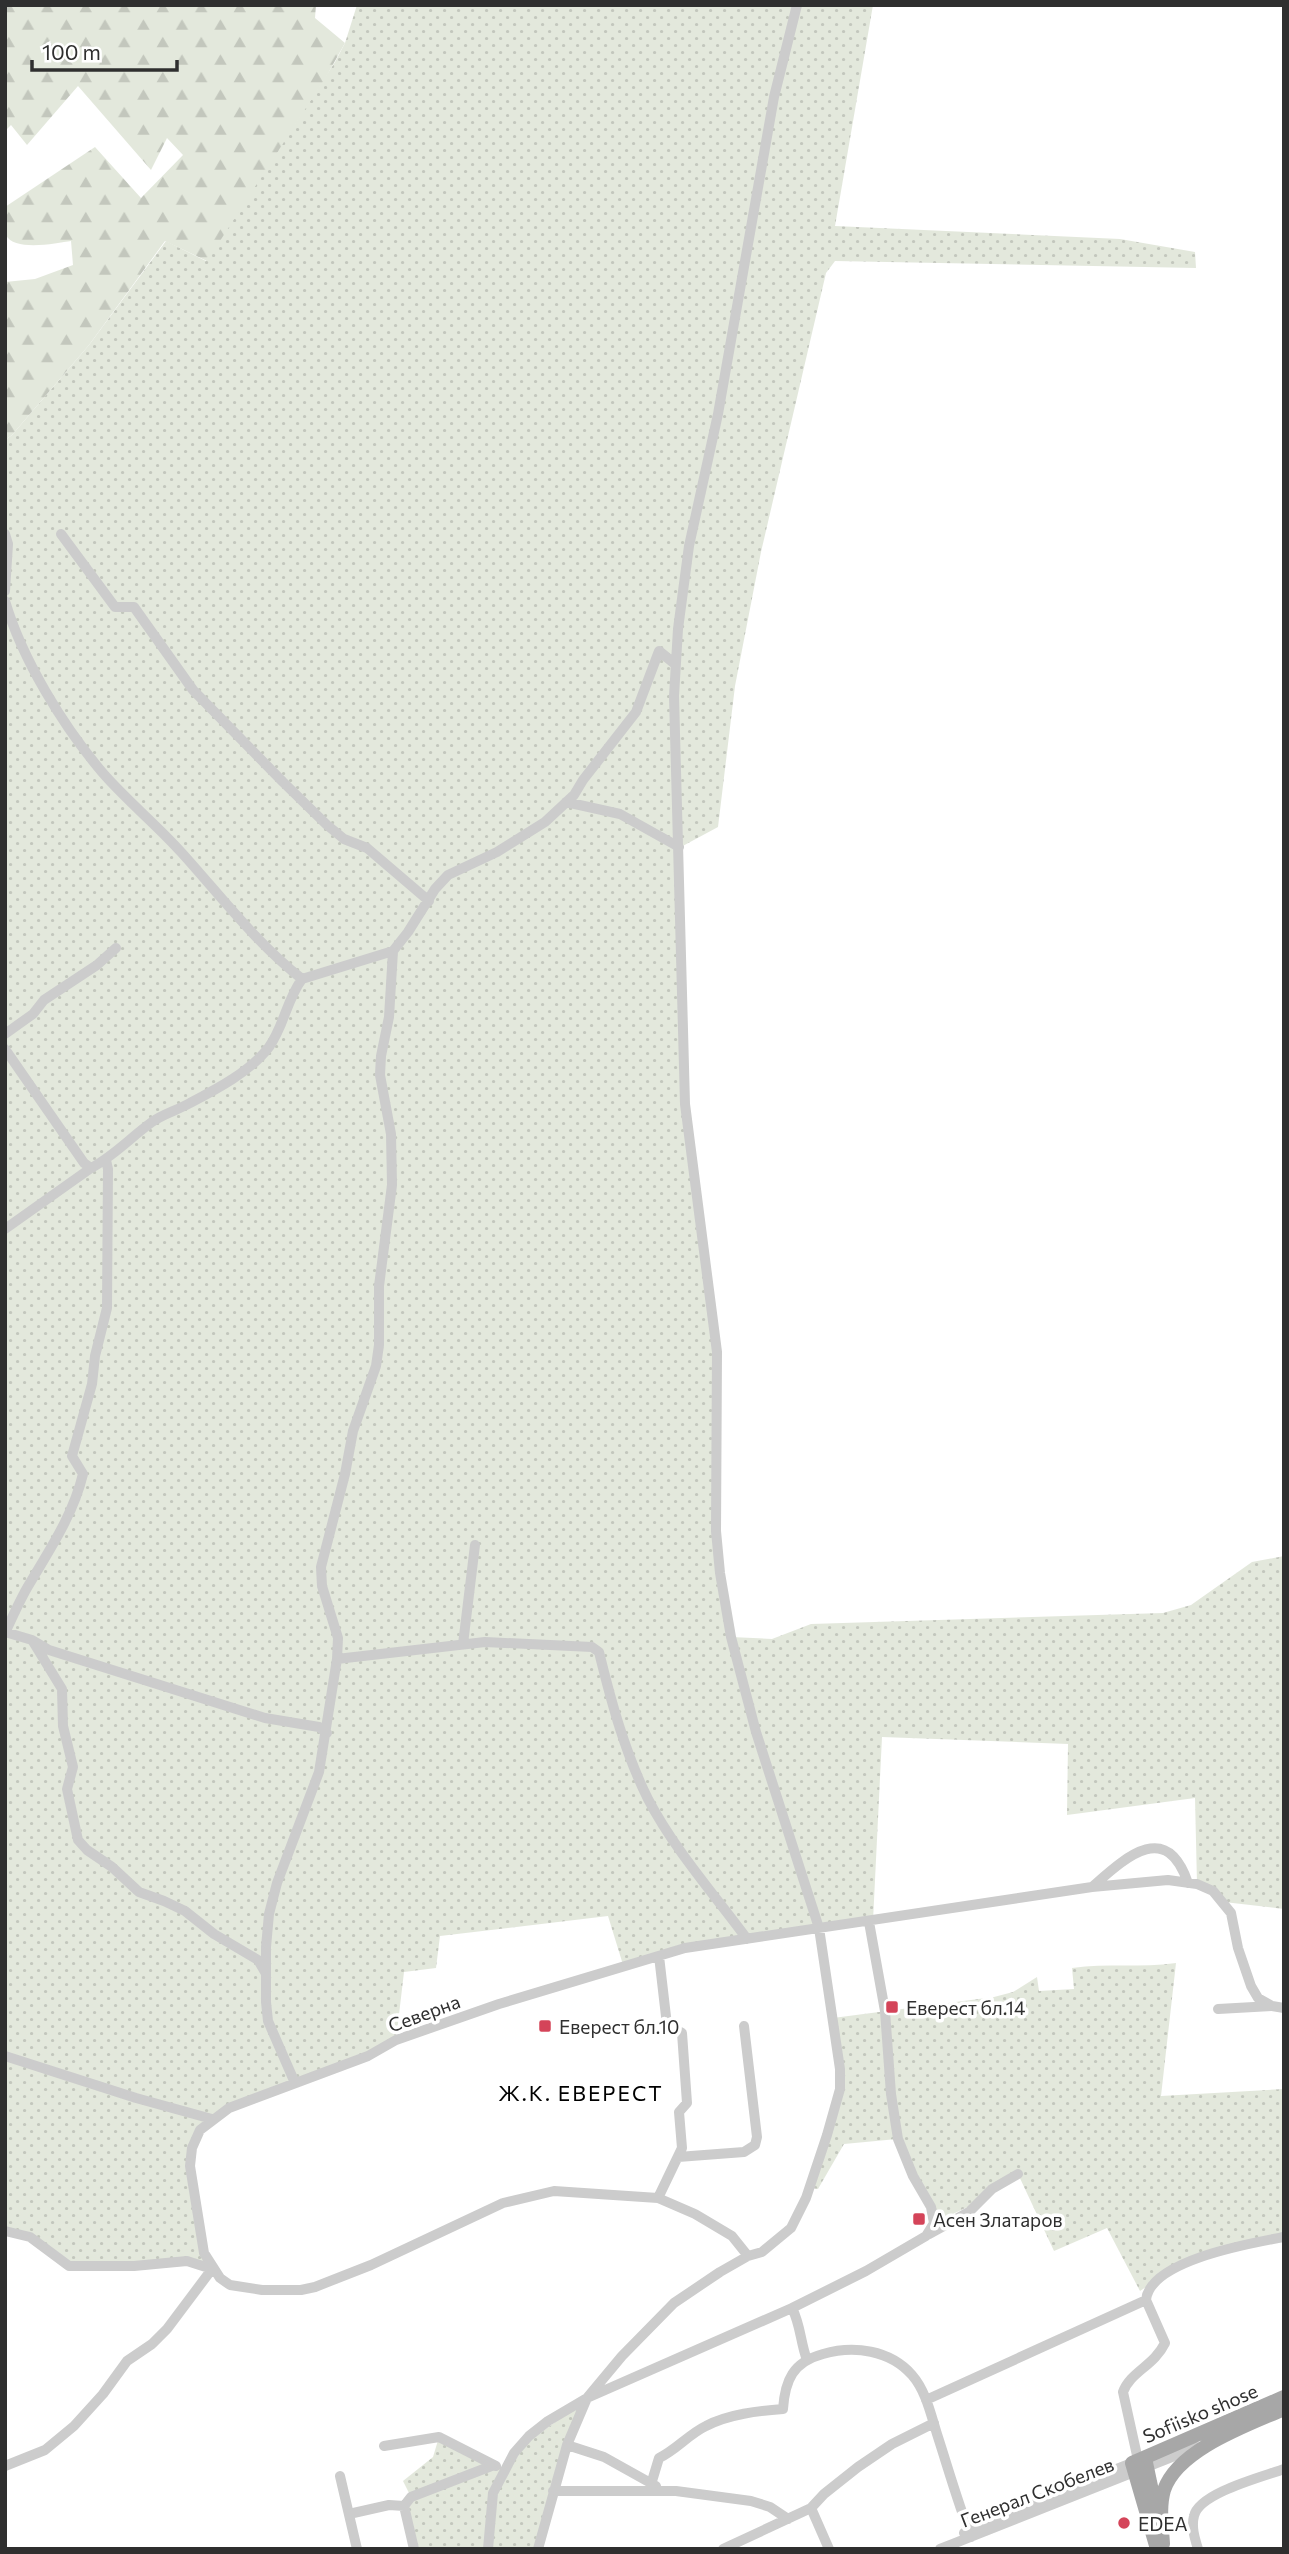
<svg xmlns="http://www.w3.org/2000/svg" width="1289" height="2554" font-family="Commissioner,sans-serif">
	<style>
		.grass { fill: url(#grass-dots) }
		.forest { fill: url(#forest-firs) }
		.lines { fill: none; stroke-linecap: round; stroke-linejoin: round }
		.minor { stroke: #ccc; stroke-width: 10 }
		.major { stroke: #a7a7a7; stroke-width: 14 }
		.poi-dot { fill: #d44459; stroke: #fff; stroke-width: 2.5 }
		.labels { text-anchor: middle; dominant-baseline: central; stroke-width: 7; stroke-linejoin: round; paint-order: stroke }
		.poi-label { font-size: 19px; fill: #2f2f2f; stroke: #fff; text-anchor: start }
		.street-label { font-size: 19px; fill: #2f2f2f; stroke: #fff }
		.neighbourhood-label { font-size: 21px; letter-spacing: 2px; fill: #000; stroke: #fff }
	</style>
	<defs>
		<pattern id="grass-dots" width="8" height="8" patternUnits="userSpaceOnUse" patternTransform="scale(1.75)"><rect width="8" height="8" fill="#e3e8dc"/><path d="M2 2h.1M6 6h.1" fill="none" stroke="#c3c7bd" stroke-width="1.8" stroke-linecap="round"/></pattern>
		<pattern id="forest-firs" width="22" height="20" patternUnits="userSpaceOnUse" patternTransform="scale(1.75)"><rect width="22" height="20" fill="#e3e8dc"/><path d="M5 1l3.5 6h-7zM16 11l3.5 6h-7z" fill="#c3c7bd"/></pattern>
	</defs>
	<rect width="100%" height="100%" fill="#fff"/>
	<path class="grass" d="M357,5h516l-38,221 285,13 75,13 1,16 -361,-7 -9,12 -65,279 -26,134 -17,141 -39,21 4,212 34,292 -1,179 15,106 41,2 39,-15 352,-11 28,-8 61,-43 32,-6v353l-60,-7 -27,-18 -2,-86 -128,17 1,-71 -186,-7 -9,184 -188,27 -61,20 -16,-52 -168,20 -4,32 -32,4 -8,68 -167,68 -29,22 -10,36 22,103 -25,-8 -118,5 -39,-29 -25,-5v-1792l7,-5 77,-90 77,-104 40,20 129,-199 10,-19z
		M1176,1963l-15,133 123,-7v149l-108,29 -36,24 -33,-63 -53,23 -36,-77 -38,27 -46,22 -37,-84 -53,5 -26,45 -8,-1 30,-99 -7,-71 161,-21 19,-5 24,-15 2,14 35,-2 -2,-21c35,-5 69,0 104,-5z
		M587,2398l-49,151h-124l-10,-43 7,-9 -8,-16 30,-24 6,-20 65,33 10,-17z"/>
	<path class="forest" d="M5,5h311l-1,13 30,25 -19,34 -119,184 -42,-20 -76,104 -77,90 -7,5v-158l30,-3 38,-14 -2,-24c-14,2 -57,11 -65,-6 -3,-7 -1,-20 -1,-28l90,-60 46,51 42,-43 -16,-17 -16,32 -73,-84 -51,59 -16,-20 -6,6z"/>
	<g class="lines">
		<path class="minor" d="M5,534l3,10 -3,47
			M61,534l54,73h19l59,83 90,92 44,43 17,14 23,9 62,53
			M5,601c17,58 58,125 97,171 24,28 54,52 79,80 39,43 75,91 121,127
			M566,802l54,12 59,33
			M5,1034l28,-20 11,-14 53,-35 19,-17
			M5,1049l79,114 7,5
			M5,1229l86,-61c23,-12 40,-31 61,-46 11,-8 26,-12 38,-19 27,-14 61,-32 79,-56 15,-21 18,-48 33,-68l91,-28 15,-19 27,-43 13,-14 49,-23 48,-30 29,-27 9,-15 53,-68 23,-61 16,13
			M5,1632l27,8 17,10 216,68 54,9 8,6
			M5,1633c7,-15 14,-31 22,-45 21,-36 46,-72 56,-114l-11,-18 20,-72 3,-28 12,-48 1,-139 -2,-9
			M32,1640l30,49 1,37 10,41 -6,22 11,51 9,10 25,17 27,25 25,9 21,10 29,23 44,26 7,12
			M463,1644l12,-99
			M337,1659l148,-17 107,5 7,5c12,49 26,101 49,147 26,50 65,94 99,140
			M1092,1887c32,-28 74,-69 96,-4
			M1218,2009l54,-3
			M5,2056l131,42 76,21
			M295,2083l-27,-62 -2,-19v-55l3,-33 8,-31 42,-111 18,-113 1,-21 -16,-52 -1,-19 24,-93 8,-43 23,-65 3,-21v-59l13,-101 -1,-51 -11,-59 1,-19 8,-39 4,-66
			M678,2157l66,-5 11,-7 2,-8 -13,-111
			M658,2198l24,-50 -3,-36 8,-9 -5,-70 -15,-8 -8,-69
			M5,2231l25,6 39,29h65l53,-5 25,8 -45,60 -15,15 -25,17 -24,33 -29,32 -29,24 -40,16
			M929,2234l40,-22 23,-23 26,-15
			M748,2256l-16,-20 -37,-22 -37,-16 -104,-7 -51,12 -132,62 -56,22 -14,3h-39l-32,-5 -10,-7 -16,-25 -14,-87 2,-18 8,-18 29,-22 139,-52 28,-16 103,-36 186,-56 407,-61 76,-7 29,4 16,7 18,22 7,35 13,38 7,12 14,8 12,2
			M792,2308c9,18 8,33 15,52
			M926,2400l220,-100
			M567,2445l37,12 52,29
			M384,2446l55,-9 57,29
			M1138,2460l-15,-68c7,-20 31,-26 42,-49l-19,-43c4,-40 106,-57 138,-63
			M340,2476l17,73
			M553,2491h123l75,10 19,6 18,12
			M649,2491l10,-33c17,-8 30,-24 47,-32 23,-12 52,-15 77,-17 2,-29 10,-47 40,-55 31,-9 67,-4 89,21 14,16 19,40 25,59 11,34 21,69 34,103
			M404,2506l10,43
			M811,2508l18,41
			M349,2514l40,-9 15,1 7,-9 83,-32
			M964,2533l17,-11 151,-59
			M488,2549l5,-56 21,-40 15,-17 19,-15 39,-23 205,-90 74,-37 60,-35 8,-13 -3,-16 -18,-31 -15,-37 -7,-45 -6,-83 -16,-89
			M538,2549l29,-104 20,-47 35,-42 52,-53 46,-31 28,-16 14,-4 29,-24 15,-30 21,-63 13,-46v-20l-21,-141 -63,-196 -25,-95 -11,-64 -4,-42 1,-179 -32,-248 -11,-408 4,-67 11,-83 29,-132 56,-317 23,-92
			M723,2549l88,-41 13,-14 34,-27 34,-23 42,-21
			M940,2549l257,-102
			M1198,2549c-3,-10 -7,-22 -4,-33 5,-23 68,-39 90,-47"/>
		<path class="major" d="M1145,2458l11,52
			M1163,2544c-1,-18 -4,-37 1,-54 14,-41 84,-65 120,-81
			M1157,2549l-25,-86 152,-66"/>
	</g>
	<g class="poi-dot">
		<rect x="885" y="2000" width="14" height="14" rx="3.5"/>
		<rect x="538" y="2019" width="14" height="14" rx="3.5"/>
		<rect x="912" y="2212" width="14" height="14" rx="3.5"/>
		<circle cx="1124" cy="2523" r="7"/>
	</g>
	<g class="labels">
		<g class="poi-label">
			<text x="906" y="2007">Еверест бл.14</text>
			<text x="559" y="2026">Еверест бл.10</text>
			<text x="933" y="2219">Асен Златаров</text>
			<text x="1138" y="2523">EDEA</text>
		</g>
		<g class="street-label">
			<text transform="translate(424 2013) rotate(-20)">Северна</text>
			<text transform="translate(1200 2413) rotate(-23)">Sofiisko shose</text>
			<text transform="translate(1037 2492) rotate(-21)">Генерал Скобелев</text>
		</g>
		<g class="neighbourhood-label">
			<text x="581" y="2092">Ж.К. ЕВЕРЕСТ</text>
		</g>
	</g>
	<rect width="1289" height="2554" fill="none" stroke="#2f2f2f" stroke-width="14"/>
	<path d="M32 60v10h145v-10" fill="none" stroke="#2f2f2f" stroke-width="3.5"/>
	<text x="42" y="60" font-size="21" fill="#2f2f2f" stroke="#ffffff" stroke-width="5" paint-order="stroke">100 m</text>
</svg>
